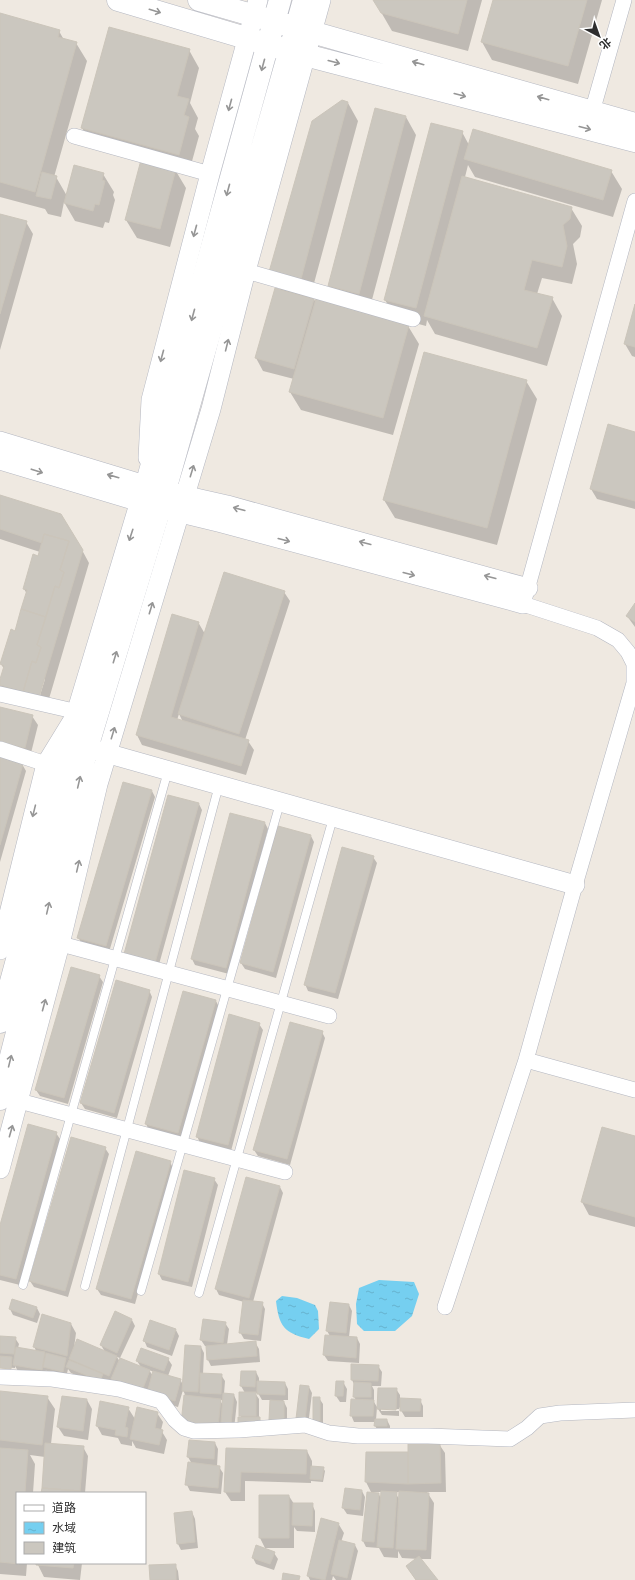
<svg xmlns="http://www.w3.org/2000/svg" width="635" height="1580" font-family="Ubuntu,'Noto Sans SC',sans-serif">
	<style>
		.water { fill: url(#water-ripples) }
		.shadow { fill: #0003; fill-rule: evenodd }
		.building { fill: #cbc7bf; stroke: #cbc5ba }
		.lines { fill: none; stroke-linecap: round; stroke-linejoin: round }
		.service-casing { stroke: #b4b7c1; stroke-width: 9 }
		.minor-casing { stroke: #b4b7c1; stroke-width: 16 }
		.tertiary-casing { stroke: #b4b7c1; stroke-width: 20 }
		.secondary-casing { stroke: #b4b7c1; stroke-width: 23 }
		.service { stroke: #fff; stroke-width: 8 }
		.minor { stroke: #fff; stroke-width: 15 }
		.tertiary { stroke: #fff; stroke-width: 19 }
		.secondary { stroke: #fff; stroke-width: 22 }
		.oneway { stroke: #969696 }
	</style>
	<defs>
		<pattern id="water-ripples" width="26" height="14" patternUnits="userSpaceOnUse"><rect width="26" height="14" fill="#75cff0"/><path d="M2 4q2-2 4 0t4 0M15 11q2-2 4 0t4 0" fill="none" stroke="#66b2ce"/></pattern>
	</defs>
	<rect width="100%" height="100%" fill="#efe9e1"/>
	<path class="water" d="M379,1280l35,2 5,12 -7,22 -17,15h-31l-7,-7 -1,-20 3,-16z
		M282,1296l15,2 18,7 3,6 1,18 -10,10c-25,-6 -30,-13 -33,-38z"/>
	<path class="shadow" d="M374,0h108l-14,51 -76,-20z
		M494,0h108l-24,84 -86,-24 -10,-18z
		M0,14l59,17 5,9 12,3 11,18 -33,116h2l11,19 36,-22 11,18 -1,3 2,5 -6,23 -4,-1 -2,6 -28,-7 -11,-19 -3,15 -13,-3 -3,-5 -45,-12z
		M189,50l10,18 -9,35 8,15 -3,11 4,7 -10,36 -15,-4 12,20 -16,59 -33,-9 -11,-18 16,-59 -50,-15 -10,-18z
		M348,103l10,18 -48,177 4,1 2,4 92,23 11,18 -26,91 -92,-25 -11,-18 4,-13 -31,-8 -7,-13 25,-68 -11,-18z
		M406,117l10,18 -47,176 -29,-7 -11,-18z
		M462,132l7,13 142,26 11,18 -9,28 -138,-40 -7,-12 -3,12 106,31 11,18 -2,11 -7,7 4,20 -5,20 -30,-6 -5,16 15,4 10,18 -15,50 -112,-32 -8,-14 -1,6 -30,-8 -11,-18z
		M0,215l26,7 7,12 -33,116z
		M635,307v50l-3,-1 -7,-12z
		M526,381l11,18 -40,146 -102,-27 -11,-18z
		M635,433v76l-38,-10 -6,-10z
		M0,496l82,54 7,13 -43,146 -36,-7 -10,-16 4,-17 -3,-5 14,-32 12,-38 -3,-5 16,-37 -40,-13zM43,679h2l-7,23h-2z
		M284,592l6,9 -45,139 3,1 6,9 -8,25 -104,-30 -5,-10 61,-113 7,12zM179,714l4,8 -6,-2z
		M635,605v22l-8,-11z
		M0,708l32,8 6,9 -8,32 -30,-7z
		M0,758l22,6 4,7 -26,91z
		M152,791l3,6 -46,155 -27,-8 -4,-7z
		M199,804l3,6 -44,158 -30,-8z
		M231,814l34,9 3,6 -39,145 -34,-9 -3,-6z
		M311,836l3,6 -38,136 -31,-9 -4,-6z
		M373,857l4,6 -39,136 -30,-8 -3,-7z
		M99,976l4,6 -35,122 -28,-8 -4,-6z
		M149,990l3,7 -35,121 -32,-9 -4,-6z
		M184,992l32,9 3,6 -38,132 -32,-9 -3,-6z
		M259,1024l4,6 -32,121 -31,-8 -3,-7z
		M322,1032l3,6 -35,127 -32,-9 -4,-6z
		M56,1133l4,6 -40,146 -20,-5v-52z
		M635,1137v90l-46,-12 -7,-13z
		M105,1148l4,6 -41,143 -34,-10 -4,-6z
		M170,1162l3,6 -38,136 -34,-9 -4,-6z
		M214,1179l4,6 -26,102 -30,-7 -3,-6z
		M280,1187l3,6 -30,109 9,1 3,6 -4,32 -17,-2 -4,-7 4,-30 -25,-7 -3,-6z
		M330,1303l19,2 3,6 -3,26 8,1 3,6 -1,19 -31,-2 -4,-6 6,-19 -3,-5z
		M37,1308l3,6 -3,9 -24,-8 -3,-6z
		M132,1320l3,6 -15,32 -3,-1 3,5 21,5 -4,-6 31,-2 4,6 -4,11 12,3 3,6 18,-38 3,6 -1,21 18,1 4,6 -1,13 10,1 3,7 -3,27 -13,4 -35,-36 -3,-7 -5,17 -75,-20 -32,-14 -3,-4 -2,9 -19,-5 -1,-3 -1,5 -27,-4 -3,-5v2l-15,-1v-30l15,1 4,6 -1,4 18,3 -2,-5 37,-22 5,9 -2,15 31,4 -4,-7zM149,1370l5,2 -1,4zM220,1400h4l-1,5 -2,-3z
		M151,1321l25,9 3,6 -7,20 -25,-9 -3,-7z
		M225,1323l4,6 -2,16 28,-3 4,7 1,13 -49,4 -3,-6 -1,-14h-2l-4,-6z
		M378,1366l4,6 -1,14h-9l2,4v12l3,5 -1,13h11l3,6v6h-11l-4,-6 1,-4h-22l-3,-7 5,-15 -2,-3v-13l-2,-4z
		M242,1372h14l3,6v4l26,1 3,6v11h-5l4,8v18h-13l-4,-6 1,-20h-9l-4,-7h-3l4,6v19l4,6 -21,-6 -2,-3 5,-22 -4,-7z
		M343,1382l4,7 -1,13h-6l-4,-6z
		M309,1387l3,6 -4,33 -7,-1z
		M379,1389h17l4,6v4l20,1 3,6v11h-18l-6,-10v2h-18v2h18v5l-17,-1 -4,-6z
		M0,1392l47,5 8,12 -4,35 32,3 5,9 -3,37h-43l3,-36 -15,-2 5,9 -2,29h-16v70h10l-1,13 -26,-2z
		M319,1398l4,6v23l-9,-6z
		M87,1400l5,9 -4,31 -24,-4 -6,-9z
		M128,1408l7,11 22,-6 6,9 -2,8 6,10 -3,14 -28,-6 -4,-7v5l-11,-2 -3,-6 -16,-3 -5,-9z
		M215,1443l3,6 -1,17 2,1 4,6 -2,21 -31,-3 -3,-6 5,-21 -4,-7z
		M439,1444l6,9 1,39h-19l7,11 -3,56h-11l16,21h-20l-9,-13 11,-8 -16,-1 -4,-7v7l-14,-1 -5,-9 -13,-1 -3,-6 16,-47 2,5 1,-7h-11l-5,-10 1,-29h42zM395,1492h5l-1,7z
		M227,1449l80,2 5,10v6l11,1 2,3 -2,11 -12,-1v2l-66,-2v20h-14l-6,-9z
		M362,1491l3,6 -2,19 -16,-2 -4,-6z
		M260,1496h29l5,8h18l3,7v21l-18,-1 -3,-4v21h-29l-5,-10z
		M192,1512l3,7 3,29 -17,2 -3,-6z
		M338,1523l6,10 -3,9 14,3 3,6 -7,29h-15l-3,-4 -1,4h-22l-2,-4z
		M274,1553l4,6 -4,11 -18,-6 -3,-6z
		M37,1563h45l-2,17 -36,-3z
		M175,1565l3,6 1,9h-28z"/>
	<path class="building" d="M373,0h94l-9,34 -77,-21z
		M493,0h94l-19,66 -87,-24z
		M0,13l60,17 -2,7 19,5 -42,150 -35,-10z
		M109,27l81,22 -13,47 12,3 -5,16 5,2 -10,38 -98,-27z
		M342,100l6,2 -47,177 -32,-7 43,-151z
		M375,108l31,8 -47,178 -31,-8z
		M431,123l32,8 -47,177 -32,-8z
		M473,129l139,41 -9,30 -139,-41z
		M141,160l35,9 -16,60 -35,-9z
		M74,165l30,8 -2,7 3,1 -6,24 -4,-1 -2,7 -29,-8z
		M42,172l15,4 -6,23 -15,-3z
		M462,176l110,31 -2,12 -7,6 4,21 -5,21 -30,-7 -8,30 29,7 -16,51 -113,-32z
		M0,214l27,7 -27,93z
		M275,288l39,11 -20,70 -39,-11z
		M316,299l93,26 -26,93 -94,-26z
		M635,304v43l-11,-3z
		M424,352l103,28 -40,148 -104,-28z
		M608,424l27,8v69l-45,-12z
		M0,495l61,19 22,36 -44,147 -16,-5 9,-31 4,2 5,-16 -4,-2 18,-59 4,2 5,-16 -4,-2 9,-29 -25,-7 -2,9 -42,-14z
		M44,534l25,7 -9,29 4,2 -5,16 -4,-2 -9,31 -25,-8 6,-19 -4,-1 10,-35 5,2z
		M224,572l61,19 -46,143 -61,-20z
		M635,603v19l-9,-6z
		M21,609l25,8 -9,28 4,2 -5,16 -4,-2 -9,31 -23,-7v-6l4,-13 -4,-2 11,-35 4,2z
		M172,614l27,8 -28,95 78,23 -8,26 -105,-31z
		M0,707l33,8 -8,33 -25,-6z
		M0,757l23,7 -23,81z
		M123,782l29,8 -46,156 -29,-8z
		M168,795l31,8 -44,160 -31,-9z
		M230,813l35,9 -39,146 -35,-9z
		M278,826l33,9 -38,137 -33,-9z
		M342,847l32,9 -39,137 -31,-8z
		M71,967l29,8 -36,123 -29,-8z
		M116,980l34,10 -36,123 -34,-10z
		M183,991l33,9 -38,133 -33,-9z
		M229,1014l31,9 -32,122 -32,-8z
		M290,1022l33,9 -36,128 -34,-9z
		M28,1124l29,8 -41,147 -16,-4v-50z
		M602,1127l33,9v81l-54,-15z
		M71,1137l35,10 -41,144 -36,-10z
		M136,1151l35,10 -40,138 -35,-10z
		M184,1170l31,8 -27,104 -30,-8z
		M246,1177l34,9 -31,112 -34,-9z
		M12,1299l25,8 -4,11 -24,-9z
		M243,1300l20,2 -5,33 -19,-2z
		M330,1302l19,2 -3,29 -20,-2z
		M115,1311l17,8 -15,34 -17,-8z
		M42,1314l29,9 -4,33 -34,-9z
		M203,1319l23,3 -3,21 -23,-3z
		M150,1320l26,9 -7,21 -26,-9z
		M325,1335l32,2 -1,21 -33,-3z
		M0,1336l16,1 -2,17 -14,-1z
		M77,1339l40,17 -8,20 -40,-17z
		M256,1341l1,15 -50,4 -1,-14z
		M185,1345l16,1 -3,46 -16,-1z
		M16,1347l29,5 -3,18 -29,-5z
		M141,1348l28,10 -5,13 -28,-10z
		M46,1353l20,5 -3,14 -20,-5z
		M0,1356l12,1 -1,12 -11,-1z
		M120,1358l30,12 -8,21 -31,-12z
		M69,1360l34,14 -3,7 -34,-14z
		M351,1364l28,1 -1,16 -27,-1z
		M153,1371l28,8 -6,22 -28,-8z
		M241,1371h15l-1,16 -15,-1z
		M200,1373l22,1 -1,20 -21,-1z
		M257,1381l28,1v13l-28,-1z
		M336,1381h8l-1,15h-8z
		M354,1382l17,1v14h-18z
		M300,1385l9,1 -4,34 -9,-1z
		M378,1388h19l-1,22 -19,-1z
		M0,1391l48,5 -6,49 -42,-5z
		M239,1392h17v24h-17z
		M223,1393l11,1 -3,30 -10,-1z
		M184,1395l37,4 -3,28 -37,-3z
		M62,1396l25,3 -4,32 -26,-4z
		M313,1397h7v24h-7z
		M400,1398l21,1 -1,12h-20z
		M351,1399l23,1 -1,16h-23z
		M270,1400l14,1v19h-15z
		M100,1401l29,6 -4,20 3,1 -1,9 -12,-2 1,-5 -20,-4z
		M137,1407l21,5 -3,16 8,2 -4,15 -29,-6z
		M238,1417h22v8l-22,1z
		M375,1419h12v7h-13z
		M189,1440l26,2 -1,17 -27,-2z
		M45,1443l39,3 -4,45 -38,-3z
		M440,1443l1,40 -33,1v-40z
		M0,1448l28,2 -3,43h-8v70l2,1 -19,-2z
		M226,1448l81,2 -1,24 -65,-2 -1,20h-16z
		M366,1452h42v32l-43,-2z
		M188,1462l32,4 -2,22 -33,-3z
		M311,1466l13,1 -2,13 -12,-1z
		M42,1488l38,3v2h-39z
		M345,1488l17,2 -2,20 -18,-2z
		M381,1491l16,1 -4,56 -16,-1z
		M399,1491l30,2 -3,57 -30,-1z
		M367,1492l12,1 -5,49 -12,-1z
		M259,1495h30v43h-30z
		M293,1503h20l-1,23 -20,-1z
		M192,1511l3,31 -18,2 -3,-31z
		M321,1518l18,5 -14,57 -18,-4z
		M339,1540l16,4 -8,34 -16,-4z
		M256,1545l19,7 -5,12 -18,-6z
		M419,1556l19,24h-22l-10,-14z
		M36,1563h38l-1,5 -37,-3z
		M176,1564v16h-26l-1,-15z
		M283,1573l17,3 -1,4h-17z"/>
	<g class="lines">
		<defs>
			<path id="service" d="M23,1285l145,-514
				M85,1286l134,-501
				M141,1291l139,-488
				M199,1293l134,-475"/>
			<path id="minor" d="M592,112l32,-112
				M74,136l136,38
				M246,271l167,48
				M0,694l78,18
				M0,749l46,15
				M50,941l279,75
				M526,1060l109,30
				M8,1098l277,74
				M445,1307l81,-247 49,-175 59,-202v-19l-6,-12 -10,-12 -21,-12 -74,-24 112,-403
				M0,1377l52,2 67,10 42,12 14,19 9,8 10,3 45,-1 66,-5 24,8 29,3h70l82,3 17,-11 13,-12 20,-3 75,-3"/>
			<path id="tertiary" d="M0,441l165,50 62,14 301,83
				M148,458l3,-58 59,-226 48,-174
				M0,460l160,48 62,15 301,81
				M95,750l480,135
				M98,784l113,-375 35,-138 75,-271
				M0,950l46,-186 27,-44
				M0,1169l60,-225 38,-160 -1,-12"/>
			<path id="secondary" d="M118,0l172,51 345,90
				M199,0l436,124
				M0,1022l24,-88 54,-222 68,-226 134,-486
				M0,1099l41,-160 46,-191 73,-240 144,-508"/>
		</defs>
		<use href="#service" class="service-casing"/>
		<use href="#minor" class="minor-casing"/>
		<use href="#tertiary" class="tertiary-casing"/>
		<use href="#secondary" class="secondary-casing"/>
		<use href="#service" class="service"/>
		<use href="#minor" class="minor"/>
		<use href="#tertiary" class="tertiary"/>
		<use href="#secondary" class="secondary"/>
	</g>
	<defs><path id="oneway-shaft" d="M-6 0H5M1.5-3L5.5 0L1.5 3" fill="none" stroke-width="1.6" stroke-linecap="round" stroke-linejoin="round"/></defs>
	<g class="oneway">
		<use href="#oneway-shaft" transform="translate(155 11) rotate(17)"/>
		<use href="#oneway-shaft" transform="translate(334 62) rotate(15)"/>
		<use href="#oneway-shaft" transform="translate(418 63) rotate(-164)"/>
		<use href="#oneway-shaft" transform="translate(263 65) rotate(105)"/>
		<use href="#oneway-shaft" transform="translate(460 95) rotate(15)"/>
		<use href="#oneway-shaft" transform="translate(543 98) rotate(-164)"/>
		<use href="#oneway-shaft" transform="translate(230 105) rotate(105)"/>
		<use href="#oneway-shaft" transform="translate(585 128) rotate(15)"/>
		<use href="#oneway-shaft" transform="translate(228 190) rotate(105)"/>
		<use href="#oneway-shaft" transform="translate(195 231) rotate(105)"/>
		<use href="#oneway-shaft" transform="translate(193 315) rotate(105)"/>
		<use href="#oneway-shaft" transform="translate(227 345) rotate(-76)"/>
		<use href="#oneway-shaft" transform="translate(162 356) rotate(105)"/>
		<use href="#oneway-shaft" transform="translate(37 471) rotate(18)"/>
		<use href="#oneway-shaft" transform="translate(192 471) rotate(-73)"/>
		<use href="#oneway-shaft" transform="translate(113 476) rotate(-164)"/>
		<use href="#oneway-shaft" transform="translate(239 509) rotate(-165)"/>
		<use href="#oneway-shaft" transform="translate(131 535) rotate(108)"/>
		<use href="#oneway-shaft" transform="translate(284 540) rotate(15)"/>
		<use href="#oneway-shaft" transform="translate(365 543) rotate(-165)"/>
		<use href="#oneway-shaft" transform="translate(409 574) rotate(15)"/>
		<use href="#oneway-shaft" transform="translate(490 577) rotate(-165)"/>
		<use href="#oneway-shaft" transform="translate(151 608) rotate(-73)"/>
		<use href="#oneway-shaft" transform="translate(115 657) rotate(-73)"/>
		<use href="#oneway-shaft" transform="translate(113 733) rotate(-73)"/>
		<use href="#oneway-shaft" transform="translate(79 782) rotate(-77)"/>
		<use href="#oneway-shaft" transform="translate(34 811) rotate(104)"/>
		<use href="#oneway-shaft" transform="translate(78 866) rotate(-77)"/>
		<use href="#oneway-shaft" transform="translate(48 908) rotate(-77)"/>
		<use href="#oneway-shaft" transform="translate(44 1005) rotate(-75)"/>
		<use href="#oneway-shaft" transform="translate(10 1061) rotate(-76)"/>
		<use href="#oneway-shaft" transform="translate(11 1131) rotate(-74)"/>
	</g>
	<rect x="16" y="1492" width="130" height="72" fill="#ffffff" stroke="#ababab"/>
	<rect x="24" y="1505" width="20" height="6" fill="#ffffff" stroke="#ababab"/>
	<text x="52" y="1512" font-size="12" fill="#2e2e2e">道路</text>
	<rect x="24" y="1522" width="20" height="12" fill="url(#water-ripples)" stroke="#ababab"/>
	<text x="52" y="1532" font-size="12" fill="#2e2e2e">水域</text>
	<rect x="24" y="1542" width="20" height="12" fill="#cbc7bf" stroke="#ababab"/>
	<text x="52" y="1552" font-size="12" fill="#2e2e2e">建筑</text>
	<g transform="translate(599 36) rotate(139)" stroke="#ffffff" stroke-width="3" paint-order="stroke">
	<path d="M0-3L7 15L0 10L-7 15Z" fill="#2e2e2e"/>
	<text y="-6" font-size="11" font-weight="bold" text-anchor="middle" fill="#2e2e2e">北</text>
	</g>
</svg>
